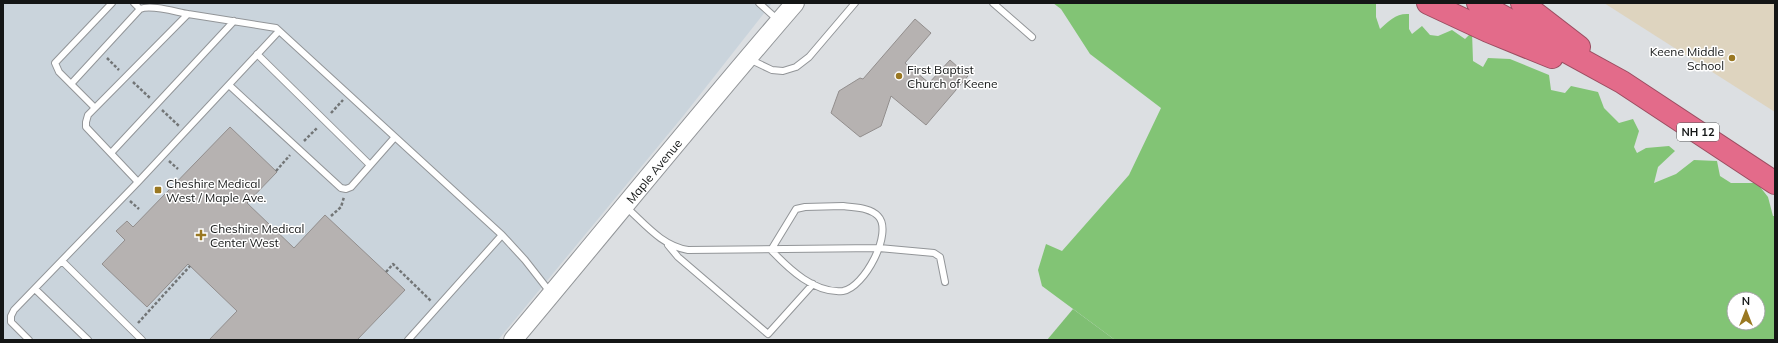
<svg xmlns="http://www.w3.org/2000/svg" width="1778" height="343" font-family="Mulish,sans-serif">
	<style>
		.built { fill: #cad4dc }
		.education { fill: #ded4bf }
		.green { fill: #7fbf73 }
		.forest { fill: #82c475; fill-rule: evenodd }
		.building { fill: #b6b2b1; stroke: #928e8d }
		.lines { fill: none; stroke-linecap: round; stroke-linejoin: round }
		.lane-casing { stroke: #929598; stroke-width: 8 }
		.secondary-casing { stroke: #929598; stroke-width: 20 }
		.highway-casing { stroke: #9b4d61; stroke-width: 24 }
		.path { stroke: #727576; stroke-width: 2.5; stroke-dasharray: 3 2; stroke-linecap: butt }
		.lane { stroke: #fff; stroke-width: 6 }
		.secondary { stroke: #fff; stroke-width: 18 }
		.highway { stroke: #e36b8a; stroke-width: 22 }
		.poi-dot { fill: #9a7822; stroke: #fff; stroke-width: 1.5 }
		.labels { text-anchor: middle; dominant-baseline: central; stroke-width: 3; stroke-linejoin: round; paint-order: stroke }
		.shield { fill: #fff; stroke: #5a5c5c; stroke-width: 1 }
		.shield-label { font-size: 11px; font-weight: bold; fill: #141616 }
		.poi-label { font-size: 12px; fill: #141616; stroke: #fff; text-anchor: start }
		.street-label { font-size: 12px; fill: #141616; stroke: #fff }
	</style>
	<rect width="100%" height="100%" fill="#dcdfe2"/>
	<path class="built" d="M3,3h769l-88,112 -186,225h-495z"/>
	<path class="education" d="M1604,3h171v109z"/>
	<path class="green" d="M1073,309l42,31h-68z"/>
	<path class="forest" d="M1053,3h323v14l4,12c9,-8 16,-16 29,-15v15l3,5 10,-8 8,9 8,1 14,-6 13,9 7,-7 1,29 10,6 5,-9 22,1 39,16 2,15 14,3 6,-7 27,6 6,16 15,15 14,-4 6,12 -5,16 3,6 9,-5 23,-2 6,5 -17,16 -4,16 22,-9 18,-14 23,1 3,15 11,7h26l11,14 5,19h2v124h-660l-73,-54 -4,-16 8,-26 16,7 67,-76 32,-67 -71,-54 -29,-45zM1734,299h24v24h-24z"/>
	<path class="building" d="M915,19l16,14 -26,30 24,20 21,-23 18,16 -42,49 -35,-29 -10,30 -21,11 -29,-24 8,-22 21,-13 3,1z
		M230,127l47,45 -30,31 47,45 31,-33 80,75 -48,50h-148l28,-29 -49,-47 -41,43 -45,-43 23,-24 -9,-9 11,-10 6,6z"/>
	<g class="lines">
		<defs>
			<path id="lane" d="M759,3l19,17
				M993,3l39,34
				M140,9c11,-5 36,3 48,5
				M257,54l113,111
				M749,59l23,11 11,1 13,-4 13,-10 46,-54
				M71,84l69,-75 -6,-6
				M229,85l112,103 5,1 5,-2 44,-50
				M95,108l-36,-36 -4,-9 57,-60
				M111,153l123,-132
				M138,182l-52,-55v-5l2,-7 100,-101 88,14 226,207 23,25 25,32
				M843,206c12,2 26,1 35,10 16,16 -14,72 -35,75 -28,3 -54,-22 -72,-41l25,-41 9,-2z
				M626,207c19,17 36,39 62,43l191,-2 55,5 6,4 5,25
				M668,245l10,12 90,77 45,-50
				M62,261l80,79
				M35,289l53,51
				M29,340l-18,-18v-6l3,-6 124,-128 141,-151
				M408,340l94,-105"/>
			<g id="secondary">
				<path id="s1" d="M513,340c94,-112 186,-226 282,-337"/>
			</g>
			<path id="highway" d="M1428,3l60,28 64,26
				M1478,3l144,79 153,101
				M1522,3l57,44"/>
		</defs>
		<use href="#lane" class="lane-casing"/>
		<use href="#secondary" class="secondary-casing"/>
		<use href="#highway" class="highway-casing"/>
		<path class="path" d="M107,58l12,12
			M133,82l17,16
			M162,110l17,16
			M331,113l12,-13
			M304,141l14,-14
			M169,161l9,8
			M276,171l14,-16
			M130,201l9,8
			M331,216l10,-9 3,-10
			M386,272l7,-8 38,37
			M138,323l52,-57"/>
		<use href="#lane" class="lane"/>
		<use href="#secondary" class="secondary"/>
		<use href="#highway" class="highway"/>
	</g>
	<g class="poi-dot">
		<circle cx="1732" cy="58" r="4"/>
		<circle cx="899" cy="76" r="4"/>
		<rect x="154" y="186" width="8" height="8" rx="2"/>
		<path d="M199 229h4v4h4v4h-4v4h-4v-4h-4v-4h4z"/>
	</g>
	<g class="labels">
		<rect class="shield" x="1677" y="123" width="42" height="18" rx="3"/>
		<g class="shield-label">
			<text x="1698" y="132">NH 12</text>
		</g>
		<g class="poi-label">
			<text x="1724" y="51" text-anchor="end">Keene Middle<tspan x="1724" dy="14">School</tspan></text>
			<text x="907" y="69">First Baptist<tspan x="907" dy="14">Church of Keene</tspan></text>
			<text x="166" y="183">Cheshire Medical<tspan x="166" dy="14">West / Maple Ave.</tspan></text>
			<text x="210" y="228">Cheshire Medical<tspan x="210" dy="14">Center West</tspan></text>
		</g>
		<g class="street-label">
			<text stroke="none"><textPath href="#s1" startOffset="220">Maple Avenue</textPath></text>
		</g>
	</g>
	<rect width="1778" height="343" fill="none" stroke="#141616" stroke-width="8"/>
	<g transform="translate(1746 311)"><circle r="19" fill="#ffffff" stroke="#a1a2a2"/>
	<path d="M0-3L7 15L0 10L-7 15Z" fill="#9a7822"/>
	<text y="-6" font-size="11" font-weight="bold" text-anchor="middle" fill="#141616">N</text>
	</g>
</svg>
